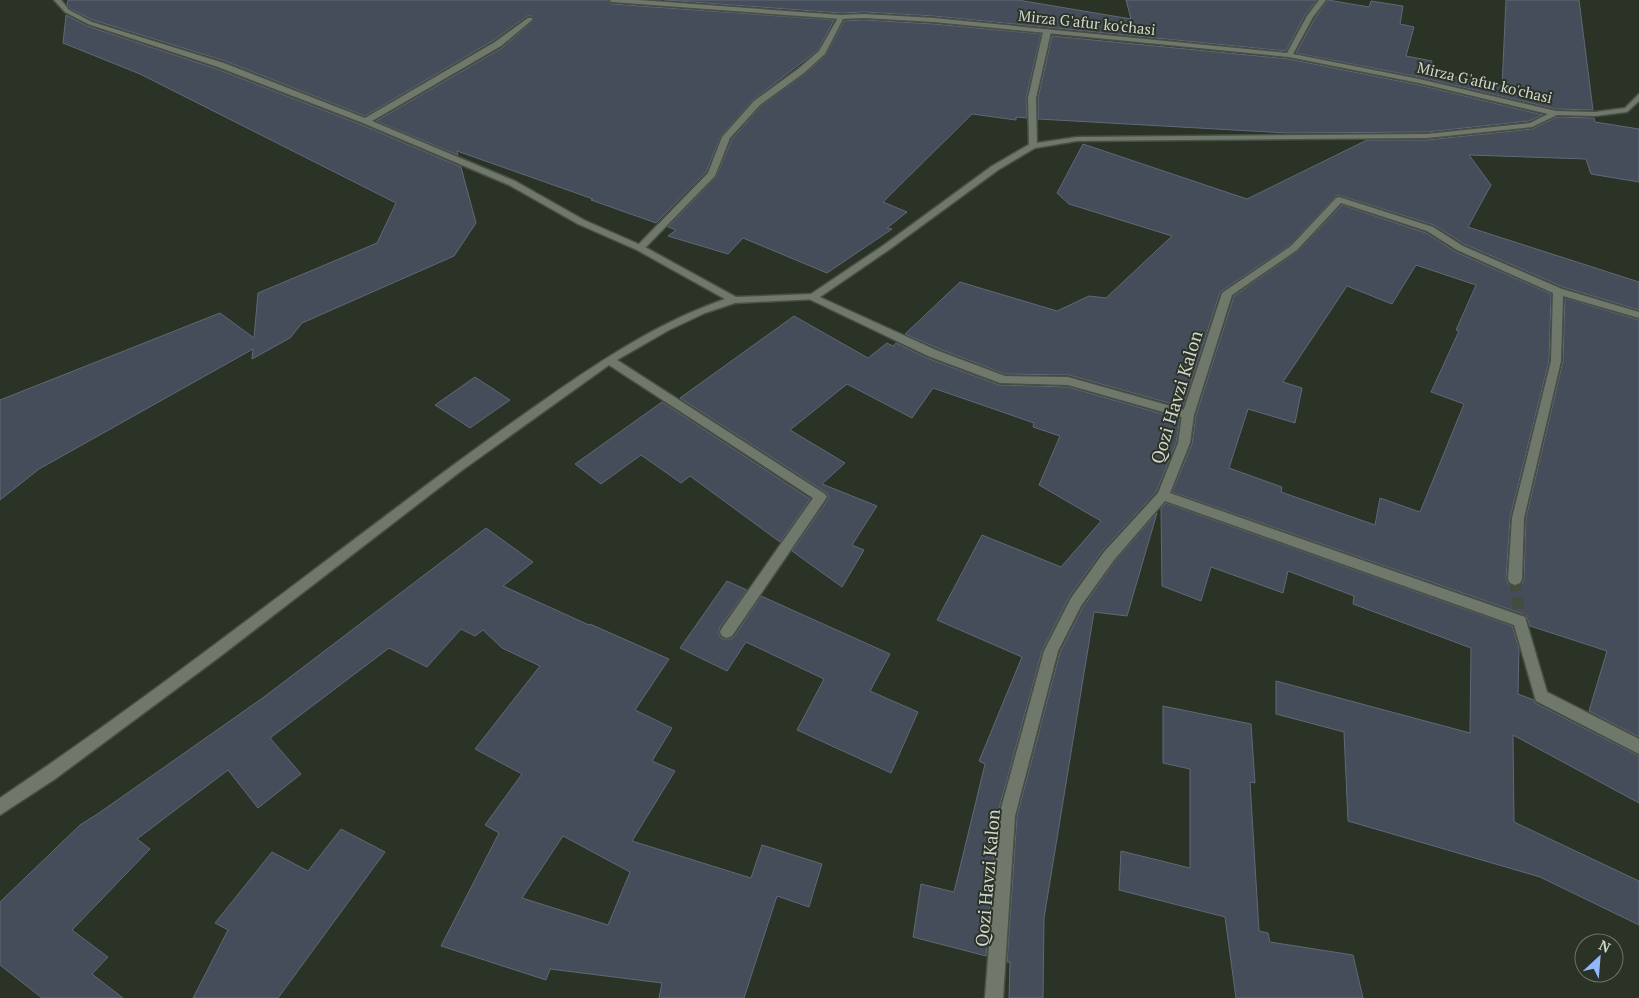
<svg xmlns="http://www.w3.org/2000/svg" width="1639" height="998" font-family="'PT Serif',serif">
	<style>
		.building { fill: #464d5a; stroke: #616876; fill-rule: evenodd }
		.lines { fill: none; stroke-linecap: round; stroke-linejoin: round }
		.street-tunnel { stroke: #444b3f; stroke-width: 12; stroke-dasharray: 12 6; stroke-linecap: butt }
		.lane-casing { stroke: #484f45; stroke-width: 3 }
		.street-casing { stroke: #484f45; stroke-width: 3 }
		.lane { fill: #6f786a; fill-rule: evenodd }
		.street { fill: #6f786a; fill-rule: evenodd }
		.labels { text-anchor: middle; dominant-baseline: central; stroke-width: 4; stroke-linejoin: round; paint-order: stroke }
		.far-street-label { font-size: 15px; fill: #d2d7cf; stroke: #2b3226 }
		.street-label { font-size: 18px; fill: #d2d7cf; stroke: #2b3226 }
	</style>
	<rect width="100%" height="100%" fill="#2b3226"/>
	<path class="building" d="M68,0h539l5,4 222,16 -16,30 -65,50 -32,36 -15,36 -50,51 -65,-23 2,-1 -136,-48 1,4 -82,-34 126,-73 31,-27 -1,-5h-5l-33,24 -129,76 -140,-55 -132,-41 -23,-11 -3,-4z
		M664,0h354l113,19 -5,-19h191l-12,15 -19,36 -352,-35 -70,-4 -23,1z
		M1328,0l41,7 2,-6 32,5 -3,18 14,3 -8,29 26,5 -2,11 72,14 4,-86h73l14,110 -37,-1 -137,-32 -123,-24 19,-35z
		M66,15l21,11 130,43 145,56 99,42 15,56 -22,33 -152,67 -12,15 -38,21 1,-10 -214,120 -39,31v-100l220,-87 34,25 4,-45 119,-50 19,-40 -256,-129 -77,-31z
		M864,20l70,4 107,10 -15,64 1,20 -11,-1v3l-44,-6 -89,88 24,10 -20,16 5,1 -65,44 -84,-35 -15,16 -60,-18 8,-6 -8,-3 48,-50 16,-38 29,-33 44,-32 21,-19 18,-34z
		M1052,36l237,23 130,26 124,30 -14,6 -102,11 -140,1 -249,-14v-21z
		M1557,117l37,1 1,4 44,7v53l-48,-8 -5,-15 -117,-4 22,30 -23,42 171,55v28l-76,-23 -99,-43 -30,-19 -96,-30 -3,2 -45,48 -70,47 -37,115 -114,-32 -64,-1 -68,-26 -32,-14 55,-52 97,29 32,-15 17,2 66,-62 -103,-32 -12,-11 26,-49 164,55 120,-59h60l105,-11z
		M1342,205l84,28 30,19 95,42 -2,67 -39,157 -4,61 2,5 6,3 7,-2 3,-6 2,-61 37,-157 2,-63 74,22v417l-50,-26 18,-60 -77,-25 -4,-11 -354,-123 20,-48 4,-29 38,-119 64,-45zM1416,265l60,20 -20,45 3,1 -28,61 33,12 -44,108 -40,-14 -5,27 -94,-33 1,-5 -53,-19 19,-59 47,14 7,-35 -19,-6 64,-96 45,18z
		M794,316l74,42 19,-15 6,3 3,-3 31,15 72,27 69,2 112,32 -4,24 -20,49 -54,59 -33,46 -27,54 -45,165 -11,140 -73,-19 8,-53 33,8 31,-128 -6,-3 43,-104 -85,-37 45,-85 79,32 40,-46 -62,-36 21,-49 -27,-9 1,-4 -101,-35 -21,30 -65,-34 -57,46 55,33 -23,21 55,22 -25,39 12,5 -22,37 -50,-36 37,-53 -2,-5 -147,-95z
		M475,377l35,23 -40,28 -35,-23z
		M662,402l148,97 -30,43 -90,-66 -9,7 -40,-28 -40,29 -26,-20z
		M1166,503l346,123 7,22 -1,46 16,6 1,3 104,53v47l-126,-68 1,87 125,59v44l-99,-48 -192,-56 -4,-89 -68,-18v-33l194,52 1,-85 -118,-44 1,-8 -66,-25 -5,22 -72,-26 -10,34 -39,-15 -1,-78z
		M1157,513l-30,103 -33,-4 -50,306 -1,80h-34l1,-36h-3l10,-146 43,-164 23,-45 32,-46z
		M486,528l47,34 -30,24 86,39 1,-1 79,35 -34,51 37,18 -20,33 23,10 -43,70 119,37 11,-33 60,19 -13,43 -32,-11 -33,102h-85l3,-15 -112,-14 -4,11 -105,-34 58,-113 -14,-8 37,-51 -47,-25 65,-83 -38,-18 -19,-18 -8,6 -14,-7 -34,38 -38,-19 -119,90 31,36 -43,34 -30,-38 -91,69 13,10 -78,81 36,27 -16,17 31,24h-81l-42,-33v-63l80,-77 19,-12 165,-116zM563,836l67,36 -22,53 -86,-27z
		M727,581l20,9 -27,37 -2,6 3,5 7,2 6,-3 27,-41 129,58 -20,37 48,21 -27,61 -94,-43 27,-51 -78,-37 -19,29 -47,-23z
		M1163,706l88,18 4,59 -5,-1 9,149 9,2 2,9 83,13 10,43h-127l-11,-81 -106,-27 2,-39 69,17v-99l-27,-6z
		M341,829l44,23 -107,146h-85l35,-68 -13,-7 57,-71 36,19z"/>
	<g class="lines">
		<path class="street-tunnel" d="M1515,579l5,42"/>
		<defs>
			<path id="lane" d="M839,16l5,1 -19,37 -21,19 -44,32 -30,33 -15,38 -72,74h-6v-4l71,-73 14,-36 32,-36 44,-32 21,-18z
				M1047,30l4,2 -15,66 1,48 -4,3 -4,-3 -1,-48 15,-66z
				M813,294l123,56 69,26 63,1 124,35 2,3 -6,4 -120,-34 -68,-2 -72,-27 -119,-57 -1,-2z"/>
			<path id="street" d="M54,0h7l8,10 23,12 132,41 141,55 130,-76 33,-24h4v2l-31,26 -129,75 143,60 69,39 59,26 93,51 75,-3 73,-49 108,-79 38,-22 47,-7 350,-3 103,-11 18,-9 -129,-31 -130,-26 -355,-35 -70,-4 -23,1 -229,-17 -3,-2h30l202,15 23,-1 70,4 353,35 20,-37 12,-16h7l-13,17 -20,37 126,25 137,32 39,1 30,-4 14,-14v7l-12,11 -32,4 -38,-1 -25,12 -105,11 -350,3 -42,7 -37,22 -108,79 -73,50 -82,4 -30,10 -36,17 -52,30 208,134 2,3 -95,139 -5,2 -5,-2 -2,-4 2,-4 91,-130 -204,-133 -148,106 -243,187 -163,121 -55,36v-17c140,-94 273,-198 408,-299 42,-32 85,-63 129,-94 60,-42 119,-82 188,-106l-88,-49 -59,-26 -69,-39 -146,-62 -145,-56 -130,-43 -23,-12z
				M1339,197l94,30 30,19 99,43 77,23v6l-76,-22 -2,65 -37,157 -2,61 -2,4 -5,2 -5,-2 -2,-4 4,-61 39,-157 2,-68 -96,-43 -30,-19 -86,-28 -44,47 -65,45 -38,120 -4,28 -20,50 355,124 22,75 92,47v15l-103,-53 -22,-76 -349,-124 -51,59 -33,46 -23,45 -43,165 -12,182h-18l14,-182 45,-165 27,-53 33,-46 54,-59 20,-50 4,-28 40,-122 69,-47 45,-48z"/>
		</defs>
		<use href="#lane" class="lane-casing"/>
		<use href="#street" class="street-casing"/>
		<use href="#lane" class="lane"/>
		<use href="#street" class="street"/>
	</g>
	<g class="labels">
		<g class="far-street-label">
			<text transform="translate(1087 22) rotate(6)">Mirza G'afur ko'chasi</text>
			<text transform="translate(1485 82) rotate(13)">Mirza G'afur ko'chasi</text>
		</g>
		<g class="street-label">
			<text transform="translate(1176 397) rotate(-73)">Qozi Havzi Kalon</text>
			<text transform="translate(987 878) rotate(-85)">Qozi Havzi Kalon</text>
		</g>
	</g>
	<g transform="translate(1599 958) rotate(26)"><circle r="24" fill="#2b3226" stroke="#6e746a"/>
	<path d="M0-4L9 19L0 12L-9 19Z" fill="#93b7fd"/>
	<text y="-8" font-size="14" font-weight="bold" text-anchor="middle" fill="#d2d7cf">N</text>
	</g>
</svg>
